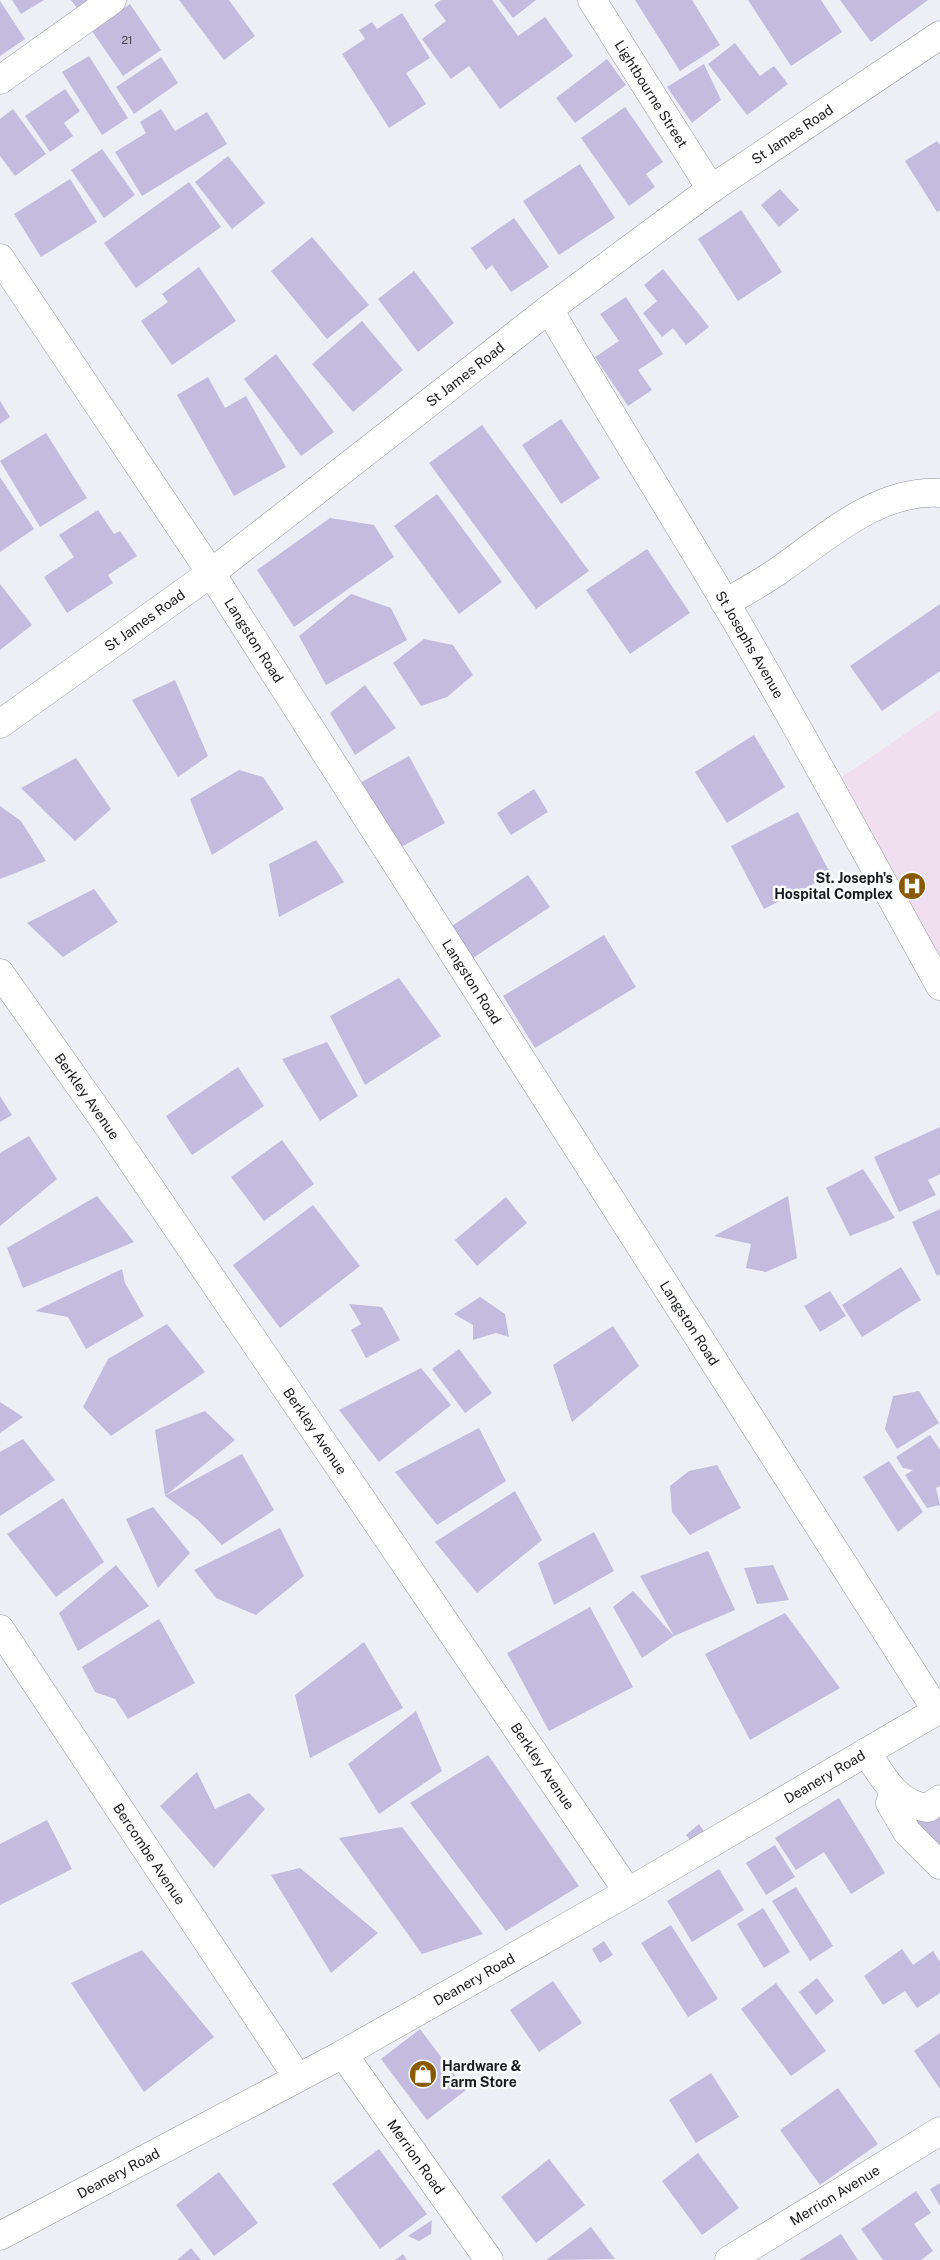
<svg xmlns="http://www.w3.org/2000/svg" width="940" height="2260" font-family="'Public Sans',sans-serif">
	<style>
		.medical { fill: #efdff1 }
		.building { fill: #c3bcdf }
		.lines { fill: none; stroke-linecap: round; stroke-linejoin: round }
		.minor-casing { stroke: #96989f; stroke-width: 29 }
		.minor { stroke: #fff; stroke-width: 28 }
		.labels { text-anchor: middle; dominant-baseline: central; stroke-width: 5; stroke-linejoin: round; paint-order: stroke }
		.number-label { font-size: 11px; fill: #44424d }
		.street-label { font-size: 14px; fill: #191a1c; stroke: #fbfcff }
		.poi-label { font-size: 14px; font-weight: bold; fill: #191a1c; stroke: #fbfcff; text-anchor: end }
	</style>
	<rect width="100%" height="100%" fill="#edeef6"/>
	<path class="medical" d="M940,710v276l-111,-200z"/>
	<path class="building" d="M12,0h32l-23,14z
		M71,0h17l-11,8z
		M179,0h50l26,36 -31,24z
		M441,0h51l26,36 27,-19 28,39 -73,53 -31,-43 -18,13 -29,-40 24,-18 -12,-16z
		M499,0h37l-23,18z
		M635,0h57l28,45 -40,26z
		M748,0h73l21,32 -51,34z
		M840,0h88l-57,42z
		M0,1l25,38 -25,17z
		M130,4l31,46 -38,26 -31,-45z
		M402,13l28,45 -24,15 20,31 -37,24 -47,-74 23,-15 -6,-9 13,-8 5,7z
		M735,43l25,33 14,-10 14,18 -41,31 -39,-51z
		M89,56l39,62 -26,17 -40,-63z
		M161,57l17,26 -44,31 -18,-27z
		M607,59l19,26 -51,38 -19,-25z
		M704,64l17,36 -29,23 -25,-36z
		M65,89l15,22 -16,12 9,13 -23,16 -25,-36z
		M625,107l38,55 -17,12 9,13 -26,19 -48,-68z
		M13,109l33,45 -31,22 -15,-20v-37z
		M161,109l14,22 32,-19 20,32 -85,52 -27,-44 31,-19 -6,-11z
		M937,141l3,4v65l-3,2 -32,-51z
		M102,149l33,46 -31,23 -33,-48z
		M228,156l37,47 -33,26 -37,-47z
		M580,164l35,54 -56,37 -36,-54z
		M70,179l27,43 -56,35 -27,-43z
		M189,182l32,45 -85,61 -32,-45z
		M780,189l19,21 -20,17 -18,-22z
		M741,210l41,62 -44,29 -40,-62z
		M514,218l35,49 -38,25 -19,-27 -6,5 -15,-22z
		M312,237l57,68 -42,34 -56,-68z
		M199,267l37,54 -64,44 -31,-44 27,-19 -6,-8z
		M663,269l46,58 -23,18 -13,-17 -11,9 -19,-24 14,-12 -13,-16z
		M414,271l40,52 -36,29 -40,-53z
		M626,297l37,57 -25,16 14,20 -24,16 -33,-49 24,-16 -19,-27z
		M362,321l41,49 -50,42 -41,-48z
		M276,354l58,78 -33,24 -57,-77z
		M208,377l17,31 21,-12 40,71 -52,29 -57,-101z
		M0,401l10,16 -10,7z
		M561,419l39,59 -39,26 -39,-59z
		M482,425l107,146 -53,38 -107,-146z
		M46,433l41,65 -47,29 -40,-66z
		M0,477l34,52 -34,23z
		M437,494l65,88 -43,32 -65,-88z
		M98,510l16,24 6,-3 17,25 -29,19 5,8 -46,30 -23,-36 30,-20 -15,-22z
		M330,518l44,7 20,32 -100,70 -37,-57z
		M647,549l43,64 -60,41 -44,-64z
		M0,584l32,41 -32,25z
		M351,594l40,14 16,32 -81,45 -27,-49z
		M940,604v67l-58,40 -32,-45z
		M424,639l29,6 20,30 -26,22 -26,9 -28,-43z
		M175,680l33,76 -30,21 -46,-77z
		M365,685l31,43 -41,27 -25,-42z
		M754,735l31,52 -58,36 -32,-51z
		M409,756l36,67 -51,28 -36,-67z
		M76,758l35,51 -36,32 -54,-53z
		M239,770l24,7 21,32 -72,46 -22,-56z
		M534,789l14,23 -37,23 -14,-22z
		M0,806l21,15 25,40 -46,18z
		M798,812l33,63 -67,34 -33,-63z
		M316,840l28,42 -65,35 -10,-53z
		M528,875l22,32 -77,51 -21,-32z
		M94,889l24,33 -55,35 -36,-34z
		M604,935l32,52 -101,61 -32,-52z
		M399,978l42,58 -76,49 -35,-69z
		M327,1042l31,54 -38,25 -38,-62z
		M238,1067l26,39 -72,49 -26,-39z
		M0,1096l12,19 -12,7z
		M940,1127v47l-12,6 8,15 -37,17 -25,-55z
		M29,1136l28,43 -57,47v-73z
		M282,1140l32,44 -50,37 -33,-44z
		M863,1169l32,49 -45,18 -24,-48z
		M97,1196l37,46 -111,46 -16,-40z
		M788,1196l9,62 -31,14 -20,-4 5,-24 -37,-8z
		M506,1197l21,26 -50,43 -22,-26z
		M313,1205l47,61 -80,62 -47,-63z
		M940,1209v65l-3,2 -25,-54z
		M901,1267l20,33 -59,37 -20,-32z
		M122,1269l3,14 19,33 -58,33 -18,-32 -33,-6z
		M830,1291l16,25 -26,16 -16,-26z
		M480,1297l25,17 4,23 -13,-4 -23,7v-15l-19,-11z
		M349,1304l33,3 18,33 -34,18 -15,-28 10,-6z
		M167,1324l38,48 -94,64 -28,-29 25,-48z
		M613,1326l26,40 -67,56 -19,-57z
		M459,1349l33,44 -27,20 -33,-44z
		M421,1368l30,37 -72,57 -40,-52z
		M919,1391l20,32 -42,26 -12,-20 8,-33z
		M0,1402l23,15 -23,16z
		M205,1411l30,29 -70,56 -10,-66z
		M479,1428l27,53 -69,44 -42,-53z
		M930,1435l10,15v36l-4,2 4,17 -13,3 -22,-33 8,-5 -10,-2 -7,-11z
		M23,1439l32,41 -55,36v-64z
		M242,1454l32,56 -52,35 -24,-25 -33,-24z
		M889,1461l34,51 -25,20 -35,-55z
		M717,1465l24,43 -51,27 -18,-23 -2,-26 19,-15z
		M515,1491l27,49 -65,53 -42,-51z
		M63,1498l41,64 -48,35 -49,-63z
		M153,1507l37,46 -32,35 -32,-69z
		M280,1528l24,48 -48,39 -40,-17 -22,-28z
		M594,1532l20,39 -60,34 -16,-42z
		M708,1551l27,59 -61,26 -34,-60z
		M116,1565l33,41 -71,45 -19,-38z
		M773,1565l16,35 -32,4 -13,-36z
		M633,1591l41,45 -32,22 -29,-51z
		M590,1607l43,80 -84,44 -42,-78z
		M785,1613l55,75 -90,52 -45,-86z
		M159,1619l36,64 -67,36 -13,-20 -20,-7 -13,-25z
		M364,1642l39,66 -93,50 -15,-63z
		M416,1711l26,60 -63,43 -31,-50z
		M488,1755l91,131 -73,45 -96,-128z
		M197,1772l18,37 34,-16 16,16 -51,59 -54,-62z
		M839,1798l46,75 -34,21 -27,-42 -28,18 -21,-32z
		M940,1803v52l-24,-35z
		M47,1820l25,49 -72,36v-61z
		M699,1824l7,10 -15,7 -5,-6z
		M402,1827l81,107 -61,20 -83,-116z
		M775,1845l20,32 -29,18 -20,-32z
		M300,1868l78,65 -47,40 -60,-98z
		M719,1869l25,41 -52,32 -25,-41z
		M796,1887l37,59 -23,15 -38,-60z
		M763,1908l27,44 -26,16 -27,-44z
		M671,1925l47,74 -30,18 -47,-74z
		M604,1941l9,14 -13,8 -8,-14z
		M902,1949l11,16 20,-14 7,11v31l-23,15 -12,-17 -22,14 -19,-29z
		M142,1950l72,87 -70,55 -73,-109z
		M817,1978l17,23 -18,14 -17,-23z
		M553,1981l29,42 -43,29 -29,-42z
		M776,1983l50,68 -35,25 -50,-67z
		M420,2029l46,61 -39,30 -46,-61z
		M940,2033v56l-26,-38z
		M711,2073l28,44 -43,26 -27,-43z
		M838,2088l40,56 -58,41 -40,-55z
		M379,2149l48,65 -47,35 -48,-65z
		M698,2153l41,55 -37,27 -40,-54z
		M549,2159l36,46 -49,38 -35,-46z
		M219,2172l39,51 -44,33 -38,-51z
		M940,2183v23l-10,-17z
		M916,2191l15,22 -17,11 19,27 -12,9h-38l-22,-31z
		M432,2220l-1,14 -12,7 -11,-5z
		M591,2227l24,32 -69,1z
		M841,2234l17,26h-59z
		M191,2248l10,12h-24z
		M403,2254l4,6h-12z"/>
	<g class="lines">
		<defs>
			<g id="minor">
				<path id="s1" d="M592,0l119,189"/>
				<path d="M0,80l112,-80"/>
				<path id="s2" d="M0,258l211,315 726,1138"/>
				<path id="s3" d="M549,309c57,99 118,195 176,293 75,127 144,256 215,384"/>
				<path d="M725,603c19,-11 38,-21 56,-34 47,-33 98,-80 159,-76"/>
				<path id="s4" d="M0,724l211,-151 338,-264 162,-120 229,-154"/>
				<path id="s5" d="M0,973l106,150 522,769"/>
				<path id="s6" d="M0,1629l298,449"/>
				<path d="M866,1752c17,24 30,53 62,56l12,-9"/>
				<path d="M894,1792l-4,11 17,29 33,33"/>
				<path id="s7" d="M343,2054l146,206"/>
				<path id="s8" d="M0,2236l343,-182 285,-162 312,-183"/>
				<path id="s9" d="M729,2260l211,-129"/>
			</g>
		</defs>
		<use href="#minor" class="minor-casing"/>
		<use href="#minor" class="minor"/>
	</g>
	<defs>
		<symbol id="hospital-disc" viewBox="-11 -11 22 22"><circle r="9.5" fill="#8a5900" stroke="#fbfcff"/><path d="M-5-5h3v3.5h4V-5h3V5h-3V1.5h-4V5h-3Z" fill="#fff"/></symbol>
		<symbol id="shop-disc" viewBox="-11 -11 22 22"><circle r="9.5" fill="#8a5900" stroke="#fbfcff"/><path d="M-5-2.5h2.3a2.7 3.5 0 0 1 5.4 0H5L5.5 6h-11ZM-1.5-2.5h3a1.5 2.3 0 0 0-3 0Z" fill="#fff"/></symbol>
	</defs>
	<g fill-rule="evenodd">
		<use href="#hospital-disc" x="896" y="870" width="32" height="32"/>
		<use href="#shop-disc" x="407" y="2058" width="32" height="32"/>
	</g>
	<g class="labels">
		<g class="number-label">
			<text x="127" y="40">21</text>
		</g>
		<g class="street-label">
			<text stroke="none"><textPath href="#s1" startOffset="111">Lightbourne Street</textPath></text>
			<text stroke="none"><textPath href="#s4" startOffset="988">St James Road</textPath></text>
			<text stroke="none"><textPath href="#s4" startOffset="582">St James Road</textPath></text>
			<text stroke="none"><textPath href="#s4" startOffset="178">St James Road</textPath></text>
			<text stroke="none"><textPath href="#s2" startOffset="459">Langston Road</textPath></text>
			<text stroke="none"><textPath href="#s3" startOffset="391">St Josephs Avenue</textPath></text>
			<text stroke="none"><textPath href="#s2" startOffset="864">Langston Road</textPath></text>
			<text stroke="none"><textPath href="#s5" startOffset="151">Berkley Avenue</textPath></text>
			<text stroke="none"><textPath href="#s2" startOffset="1269">Langston Road</textPath></text>
			<text stroke="none"><textPath href="#s5" startOffset="556">Berkley Avenue</textPath></text>
			<text stroke="none"><textPath href="#s5" startOffset="961">Berkley Avenue</textPath></text>
			<text stroke="none"><textPath href="#s8" startOffset="944">Deanery Road</textPath></text>
			<text stroke="none"><textPath href="#s6" startOffset="270">Bercombe Avenue</textPath></text>
			<text stroke="none"><textPath href="#s8" startOffset="539">Deanery Road</textPath></text>
			<text stroke="none"><textPath href="#s7" startOffset="126">Merrion Road</textPath></text>
			<text stroke="none"><textPath href="#s8" startOffset="134">Deanery Road</textPath></text>
			<text stroke="none"><textPath href="#s9" startOffset="124">Merrion Avenue</textPath></text>
		</g>
		<g class="poi-label">
			<text x="893" y="878">St. Joseph's<tspan x="893" dy="16">Hospital Complex</tspan></text>
			<text x="442" y="2066" text-anchor="start">Hardware &amp;<tspan x="442" dy="16">Farm Store</tspan></text>
		</g>
	</g>
</svg>
